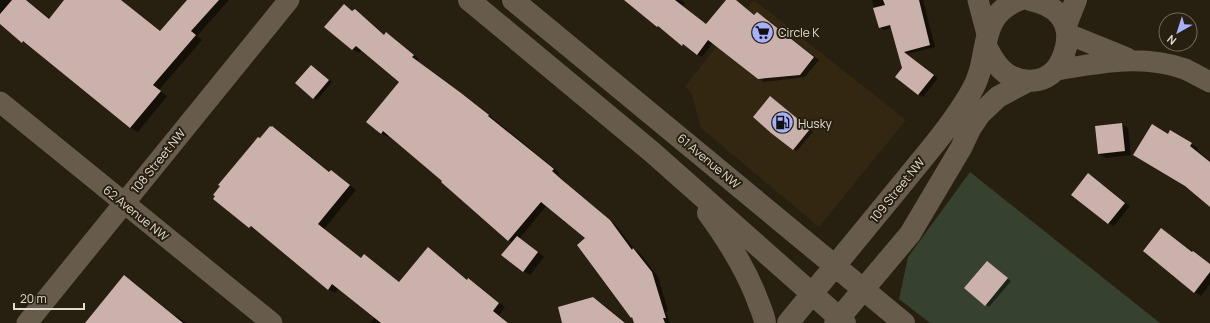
<svg xmlns="http://www.w3.org/2000/svg" width="1210" height="323" font-family="Manrope,sans-serif">
	<style>
		.built { fill: #342712 }
		.green { fill: #36422f }
		.shadow { fill: #0007 }
		.building { fill: #cab1ac }
		.lines { fill: none; stroke-linecap: round; stroke-linejoin: round }
		.street { stroke: #675c4b; stroke-width: 21 }
		.secondary { stroke: #675c4b; stroke-width: 22 }
		.labels { text-anchor: middle; dominant-baseline: central; stroke-width: 4; stroke-linejoin: round; paint-order: stroke }
		.poi-label { font-size: 12px; fill: #e1dbd1; stroke: #271f0f; text-anchor: start }
		.street-label { font-size: 12px; fill: #e1dbd1; stroke: #271f0f }
	</style>
	<rect width="100%" height="100%" fill="#271f0f"/>
	<path class="built" d="M754,0l152,120 -87,107 -118,-99 -9,-33 -7,-9z"/>
	<path class="green" d="M970,172l190,151h-230l-31,-24 9,-42z"/>
	<path class="shadow" d="M0,0h27l23,19 15,-19h56l40,32 27,-32h41l-32,36 5,4 -43,50 8,6 -29,36 -7,-4 -102,-83 -7,-3 -22,-18z
		M626,0h55l4,3 -3,3 25,19 20,-25h9l19,16 2,-3 5,3 57,44 -14,17 -41,5 -51,-39 -11,14 -5,-3 -39,-28z
		M872,0h51l12,47 -28,7 31,24 -15,19 -5,-3 -15,-26 -11,-40 -8,2 -5,-3z
		M344,5l9,7 2,-2 6,4 24,21 1,-1 7,3 26,22 -1,3 50,36 92,75 -2,2 9,9 49,41 19,25 5,3 18,24 10,34 -2,1 4,11h-23l-60,-85 -40,-33 -27,33 24,19 -14,18 -7,-4 -10,-29 -5,-2 -65,-59 -54,-46 -1,2 -7,-3 19,-52 -38,-32 -3,3 -7,-4z
		M314,68l18,14 -15,18 -3,-2z
		M773,100l40,32 -16,19 -4,-2z
		M1121,124l7,4 3,27 -25,3 -7,-4z
		M272,127l7,4 51,41 1,-1 7,4 18,15 -32,39 38,29 8,2 30,23 28,-34 7,4 33,27 7,3 30,24 -6,8 9,8h-138l5,-6 -36,-29 -4,5 -7,-4 -71,-59v1l-7,-4 -36,-29 46,-59z
		M1171,131l27,17 -1,2 13,11v45l-42,-71z
		M1088,174l42,32 -16,20 -6,-3z
		M1161,229l49,35v20l-9,12 -7,-4z
		M990,264l21,17 -22,26 -23,-19z
		M124,277l7,3 44,36v-1l12,8h-100z
		M593,298l7,4 26,21h-63z"/>
	<path class="building" d="M12,0h14l23,19 15,-19h57l39,31 27,-31h32l-28,31 5,4 -43,50 8,6 -31,37 -107,-87 -1,2 -22,-19v-10z
		M624,0h51l31,24 20,-24h10l18,15 3,-3 57,45 -14,18 -42,4 -50,-39 -11,15 -14,-11 -1,2 -24,-20 -1,1z
		M883,0h36l11,45 -26,7 30,23 -16,20 -23,-18 7,-9 -12,-43 -11,3 -6,-20 12,-3z
		M344,4l8,7 3,-2 29,26 2,-3 28,23 -2,2 49,36 28,22 -1,1 66,53 -2,2 9,8 49,41 22,30 1,-2 19,24 14,46h-3l2,5h-31l-2,-6 -1,1 -54,-73 8,-7 -44,-36 -33,39 -67,-59 1,-1 -59,-50 -2,3 -15,-12 33,-40 -43,-36 -4,4 -28,-23z
		M311,65l18,15 -16,19 -18,-16z
		M770,96l40,33 -17,21 -22,-17 -18,-16z
		M1122,123l3,28 -27,3 -3,-28z
		M1152,124l16,10 2,-4 22,13 -2,3 20,16v45l-25,-21 -52,-31z
		M270,126l1,1 1,-1 57,46 2,-2 19,15 -32,39 43,34 3,-4 35,28 29,-35 39,33 1,-2 31,25 -6,8 15,12h-127l-49,-39 -4,6 -77,-64 -2,2 -36,-29 2,-3 -2,-1 7,-9 -2,-1 40,-48 2,1z
		M1088,173l37,30 -17,21 -37,-29z
		M1161,228l31,24 1,-1 17,13v8l-16,21 -51,-42z
		M517,236l21,16 -15,20 -22,-17z
		M987,261l21,17 -23,28 -21,-18z
		M124,275l59,48h-98z
		M593,297l32,26h-63l-4,-16z"/>
	<g class="lines">
		<path class="street" d="M978,0l9,34
			M1068,34l59,24
			M1056,70c43,-7 86,-16 129,-1 8,4 17,9 25,13
			M0,102l272,221
			M27,323l262,-323"/>
		<path class="secondary" d="M469,0l183,152 193,171
			M513,0l391,323
			M1066,25l10,-25
			M986,46c4,8 8,16 15,23 14,14 41,17 55,0 5,-6 8,-14 10,-22 6,-27 -11,-42 -36,-47
			M708,213c19,26 36,53 48,83 3,9 8,18 9,27
			M788,323c38,-46 76,-92 114,-139 24,-30 50,-59 69,-92 21,-34 4,-75 48,-92
			M835,323l75,-89 51,-86 9,-19 10,-15 18,-17 30,-16"/>
	</g>
	<defs>
		<symbol id="supermarket-disc" viewBox="-11 -11 22 22"><circle r="9.5" fill="#a7b0fc" stroke="#271f0f"/><path d="M-6-5.5h2.5l.6 2H6L4.5 2H-2.5L-4.4-4H-6ZM-1.5 3.2a1.3 1.3 0 1 0 .1 0ZM3 3.2a1.3 1.3 0 1 0 .1 0Z" fill="#111"/></symbol>
		<symbol id="fuel-disc" viewBox="-11 -11 22 22"><circle r="9.5" fill="#a7b0fc" stroke="#271f0f"/><path d="M-5.5-6h7V0h2V4h1.3V-2.5L3-4.5l.8-.8L6-3V5H2.5V1h-1V6h-7ZM-4.2-4.7v3.2H.2V-4.7Z" fill="#111"/></symbol>
	</defs>
	<g fill-rule="evenodd">
		<use href="#supermarket-disc" x="750" y="20" width="25" height="25"/>
		<use href="#fuel-disc" x="770" y="110" width="25" height="25"/>
	</g>
	<g class="labels">
		<g class="poi-label">
			<text x="778" y="32">Circle K</text>
			<text x="798" y="123">Husky</text>
		</g>
		<g class="street-label">
			<text transform="translate(158 161) rotate(-51)">108 Street NW</text>
			<text transform="translate(709 161) rotate(40)">61 Avenue NW</text>
			<text transform="translate(897 190) rotate(-51)">109 Street NW</text>
			<text transform="translate(136 213) rotate(39)">62 Avenue NW</text>
		</g>
	</g>
	<g transform="translate(1178 32) rotate(219)"><circle r="19" fill="#271f0f" stroke="#716a5d"/>
	<path d="M0-3L7 15L0 10L-7 15Z" fill="#a7b0fc"/>
	<text y="-6" font-size="11" font-weight="bold" text-anchor="middle" fill="#e1dbd1">N</text>
	</g>
	<path d="M14 303v6h70v-6" fill="none" stroke="#e1dbd1" stroke-width="2"/>
	<text x="20" y="303" font-size="12" fill="#e1dbd1" stroke="#271f0f" stroke-width="3" paint-order="stroke">20 m</text>
</svg>
